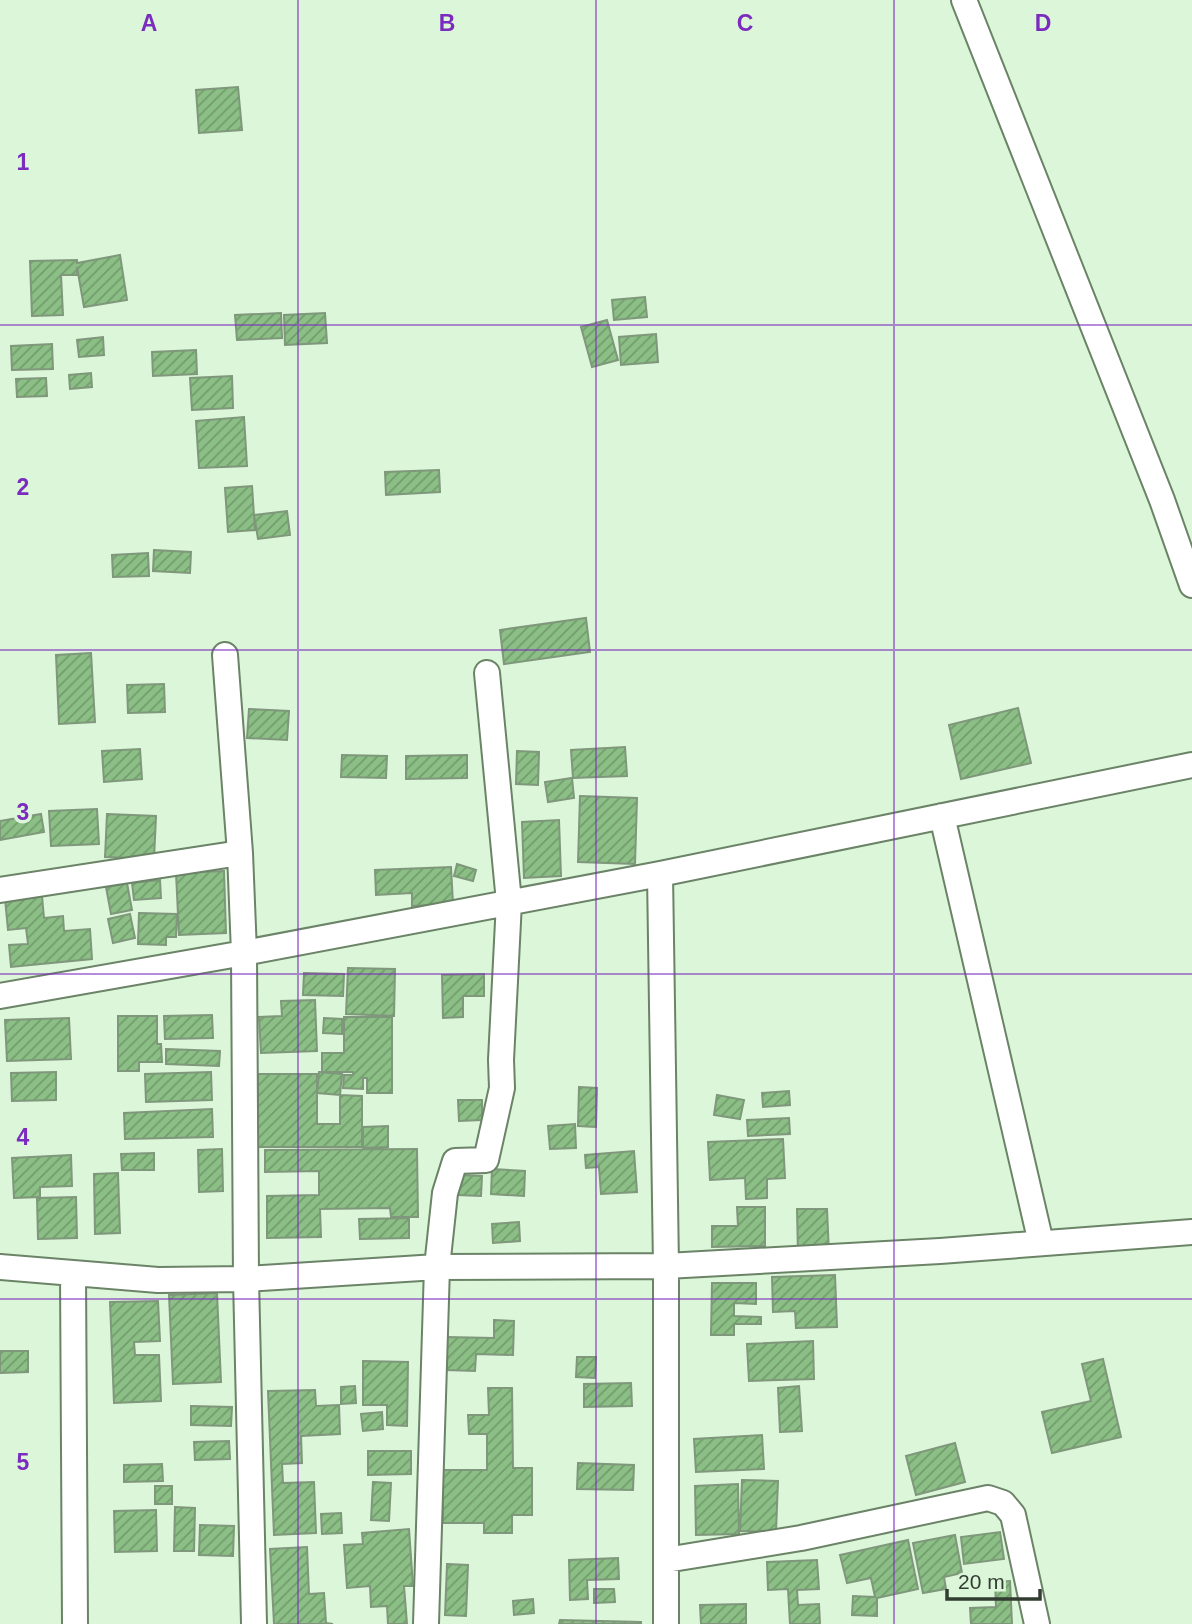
<svg xmlns="http://www.w3.org/2000/svg" width="1192" height="1624" font-family="Arial,sans-serif">
	<style>
		.building { fill: url(#building-hatch); stroke: #7f977b; stroke-width: 2 }
		.lines { fill: none; stroke-linecap: round; stroke-linejoin: round }
		.minor-casing { stroke: #6b8367; stroke-width: 28 }
		.minor { stroke: #fff; stroke-width: 24 }
		.grid { fill: none; stroke: #7b2cbf; stroke-width: 2; stroke-opacity: 0.55 }
		.grid-label { font-size: 23px; text-anchor: middle; font-weight: bold; fill: #7b2cbf; stroke: #dbf6d8; stroke-width: 7; stroke-linejoin: round; paint-order: stroke }
	</style>
	<defs>
		<pattern id="building-hatch" width="6" height="6" patternUnits="userSpaceOnUse" patternTransform="scale(1.75)"><rect width="6" height="6" fill="#8bbf85"/><path d="M-1 1l2-2M0 6l6-6M5 7l2-2" fill="none" stroke="#729c6d"/></pattern>
	</defs>
	<rect width="100%" height="100%" fill="#dbf6d8"/>
	<path class="building" d="M238,87l4,43 -43,3 -3,-43z
		M120,255l7,45 -43,7 -7,-40v8h-16l2,40 -31,1 -2,-55 47,-1v3z
		M645,297l2,20 -33,3 -2,-20z
		M281,313l1,25 -45,2 -2,-25z
		M325,313l2,30 -42,2 -1,-30z
		M607,320l11,40 -26,7 -11,-40z
		M656,334l2,28 -37,3 -2,-28z
		M103,337l1,18 -25,2 -2,-17z
		M52,344l1,25 -41,1 -1,-24z
		M196,350l1,24 -44,2 -1,-24z
		M91,373l1,14 -22,2 -1,-14z
		M232,376l1,32 -41,2 -2,-32z
		M46,378l1,18 -30,1 -1,-18z
		M244,417l3,49 -48,2 -3,-47z
		M439,470l1,22 -54,3 -1,-23z
		M252,486l3,44 -27,2 -3,-44z
		M287,511l3,24 -32,4 -4,-24z
		M154,550l37,2 -1,21 -37,-2z
		M148,553l1,23 -36,1 -1,-22z
		M586,618l4,34 -86,12 -4,-34z
		M91,653l4,69 -36,2 -3,-69z
		M164,684l1,28 -37,1 -1,-28z
		M1018,708l13,55 -70,16 -12,-54z
		M249,709l40,2 -2,29 -40,-2z
		M625,747l2,29 -54,2 -2,-28z
		M140,749l2,30 -38,3 -2,-31z
		M517,751l22,1 -1,33 -22,-1z
		M342,755l45,1 -1,22 -45,-1z
		M467,755v23l-61,1v-23z
		M572,778l2,20 -26,4 -3,-20z
		M580,796l57,2 -2,66 -57,-2z
		M97,809l2,35 -48,2 -2,-35z
		M41,814l3,18 -44,8v-19z
		M107,814l49,2 -2,43 -49,-2z
		M559,820l2,56 -37,2 -2,-56z
		M457,864l19,6 -3,11 -19,-5z
		M451,867l2,37 -41,2v-13l-36,2 -1,-25z
		M224,871l2,62 -47,2 -3,-62z
		M160,880l1,18 -27,2 -2,-17z
		M127,883l5,27 -21,4 -5,-27z
		M42,896l2,22 19,-2 1,15 26,-2 2,30 -81,8 -2,-22 19,-1 -2,-16 -18,2 -3,-31z
		M139,913l38,1 -1,23h-10v8l-28,-1z
		M130,914l5,24 -22,5 -5,-24z
		M348,968l47,1 -1,47 -48,-2z
		M304,973l40,1 -1,22 -40,-1z
		M484,974v22h-21v21l-20,1 -1,-43z
		M315,1000l2,51 -56,2 -2,-36 23,-1 -1,-15z
		M212,1015l1,23 -48,1 -1,-23z
		M118,1016h39v28h4l1,18h-23v9h-21z
		M344,1017h48v76h-25v-15h-4v11l-20,-1 1,-13h9v-3h-31v-19h22z
		M69,1018l2,41 -64,2 -2,-41z
		M324,1018l18,1v15l-19,-1z
		M166,1049l54,2 -1,15 -53,-2z
		M56,1072v28l-44,1 -1,-28z
		M211,1072l1,28 -66,2 -1,-28z
		M319,1072l23,2 -2,21 -23,-2z
		M258,1074h59v50h23v-29l22,1v51h-104z
		M579,1087l18,1 -1,39 -18,-1z
		M789,1091l1,14 -27,2 -1,-14z
		M717,1095l27,5 -4,19 -26,-4z
		M458,1100h24v20l-23,1z
		M212,1109l1,28 -88,2 -1,-26z
		M789,1118l1,16 -42,2 -1,-16z
		M575,1124l1,24 -26,1 -2,-23z
		M388,1126v21l-25,1v-21z
		M783,1139l2,39 -18,1v19l-21,1 -1,-21 -35,2 -2,-38z
		M222,1149l1,42 -24,1 -1,-42z
		M417,1149l1,68h-27l-1,-9 -70,1 1,28 -54,1v-42l52,-1v-24l-54,1v-22z
		M634,1151l3,41 -36,2 -2,-27 -13,1 -1,-13z
		M154,1153v17h-32l-1,-16z
		M71,1155l1,31 -32,1v10l-26,1 -2,-40z
		M492,1169l33,2 -1,25 -33,-2z
		M118,1173l2,60 -25,1 -1,-60z
		M459,1175l23,1 -1,20 -23,-1z
		M76,1197l1,41 -39,1 -1,-41z
		M737,1207h28v39l-53,1v-21h26z
		M797,1209h30l2,44 -31,1z
		M409,1218v20l-49,1 -1,-20z
		M519,1222l1,19 -27,2 -1,-19z
		M835,1275l2,52 -41,1 -1,-17 -22,1 -1,-35z
		M712,1283h44v21l-22,-1v13l27,1v7h-27v11h-23z
		M217,1293l4,89 -48,2 -4,-89z
		M158,1301l2,40 -26,1 1,13h24l2,46 -47,2 -4,-101z
		M494,1320l20,1 -1,34 -37,-1 -1,17 -29,-1 1,-33 47,1z
		M813,1341l1,38 -65,2 -2,-37z
		M0,1351h28v21l-28,1z
		M577,1357h19l-1,21 -19,-1z
		M1103,1359l18,78 -69,16 -10,-41 49,-11 -9,-37z
		M363,1361l45,1 -1,64 -20,-1v-20h-24z
		M631,1383l1,23 -48,1v-23z
		M355,1386l1,17 -15,1v-17z
		M799,1386l3,45 -22,1 -2,-44z
		M488,1388h24l1,80h19v47h-20v18h-28v-10h-41v-53h44v-36h-18l-1,-19h21z
		M315,1390l1,16 23,-1 1,29 -39,2 1,27 -20,1 1,19 31,-1 2,51 -42,2 -6,-144z
		M191,1406l41,1 -1,19 -40,-1z
		M382,1412l1,17 -20,2 -2,-17z
		M762,1435l2,34 -68,3 -2,-33z
		M229,1441l1,18 -35,1 -1,-18z
		M955,1443l10,39 -49,13 -10,-39z
		M368,1451h43v23l-43,1z
		M578,1463l56,2 -1,25 -56,-1z
		M162,1464l1,17 -39,1v-17z
		M742,1480l36,1 -2,51 -36,-1z
		M373,1482l18,1 -2,38 -18,-1z
		M738,1484l1,50 -43,1 -1,-49z
		M155,1486h17v18h-17z
		M175,1507l20,1 -1,43h-20z
		M156,1510l1,41 -42,1 -1,-41z
		M341,1513l1,20 -20,1 -1,-20z
		M200,1525l34,1 -1,30 -34,-1z
		M409,1529l4,57h-9l3,38h-19l-1,-18 -16,1 -1,-21 -23,2 -3,-43 19,-1 -1,-11z
		M1000,1532l4,27 -40,5 -3,-27z
		M955,1535l7,38 -18,4 2,12 -23,4 -10,-50z
		M908,1540l10,49 -41,9v18l-25,-1 1,-19 22,1 -4,-19 -24,5 -7,-28z
		M307,1547l2,47 15,-1 2,30 7,1h-59l-4,-75z
		M618,1558l1,21 -32,1 1,19 -18,1 -1,-40z
		M817,1560l2,29 -22,1 1,15 21,-1 1,20h-30l-2,-35 -20,1 -1,-28z
		M447,1564l21,1 -2,51 -21,-1z
		M1010,1581l2,43h-41l-1,-16 26,-1 -1,-25z
		M594,1589h20l1,13 -21,1z
		M533,1599l1,14 -20,2 -1,-14z
		M746,1604v20h-45l-1,-19z
		M560,1620l81,2v2h-82z"/>
	<g class="lines">
		<defs>
			<path id="minor" d="M964,0l198,500 30,85
				M225,655l15,198 4,100 2,326 8,345
				M942,816l99,427
				M660,874l6,392v358
				M0,890l240,-37
				M0,996l244,-43 416,-79 532,-109
				M0,1267l158,13 88,-1 191,-12 229,-1 274,-15 252,-19
				M73,1273l2,351
				M666,1560l135,-22 187,-40 15,5 10,12 24,109
				M426,1624l11,-357 8,-74 10,-32 31,-1 16,-72 -1,-28 8,-158 -22,-229"/>
		</defs>
		<use href="#minor" class="minor-casing"/>
		<use href="#minor" class="minor"/>
	</g>
	<path class="grid" d="M298,0v1624M596,0v1624M894,0v1624M0,325h1192M0,650h1192M0,974h1192M0,1299h1192"/>
	<g class="grid-label">
		<text x="149" y="31">A</text>
		<text x="447" y="31">B</text>
		<text x="745" y="31">C</text>
		<text x="1043" y="31">D</text>
		<text x="23" y="170">1</text>
		<text x="23" y="495">2</text>
		<text x="23" y="820">3</text>
		<text x="23" y="1145">4</text>
		<text x="23" y="1470">5</text>
	</g>
	<path d="M947 1589v10h93v-10" fill="none" stroke="#323d31" stroke-width="3.5"/>
	<text x="958" y="1589" font-size="21" fill="#323d31" stroke="#dbf6d8" stroke-width="5" paint-order="stroke">20 m</text>
</svg>
